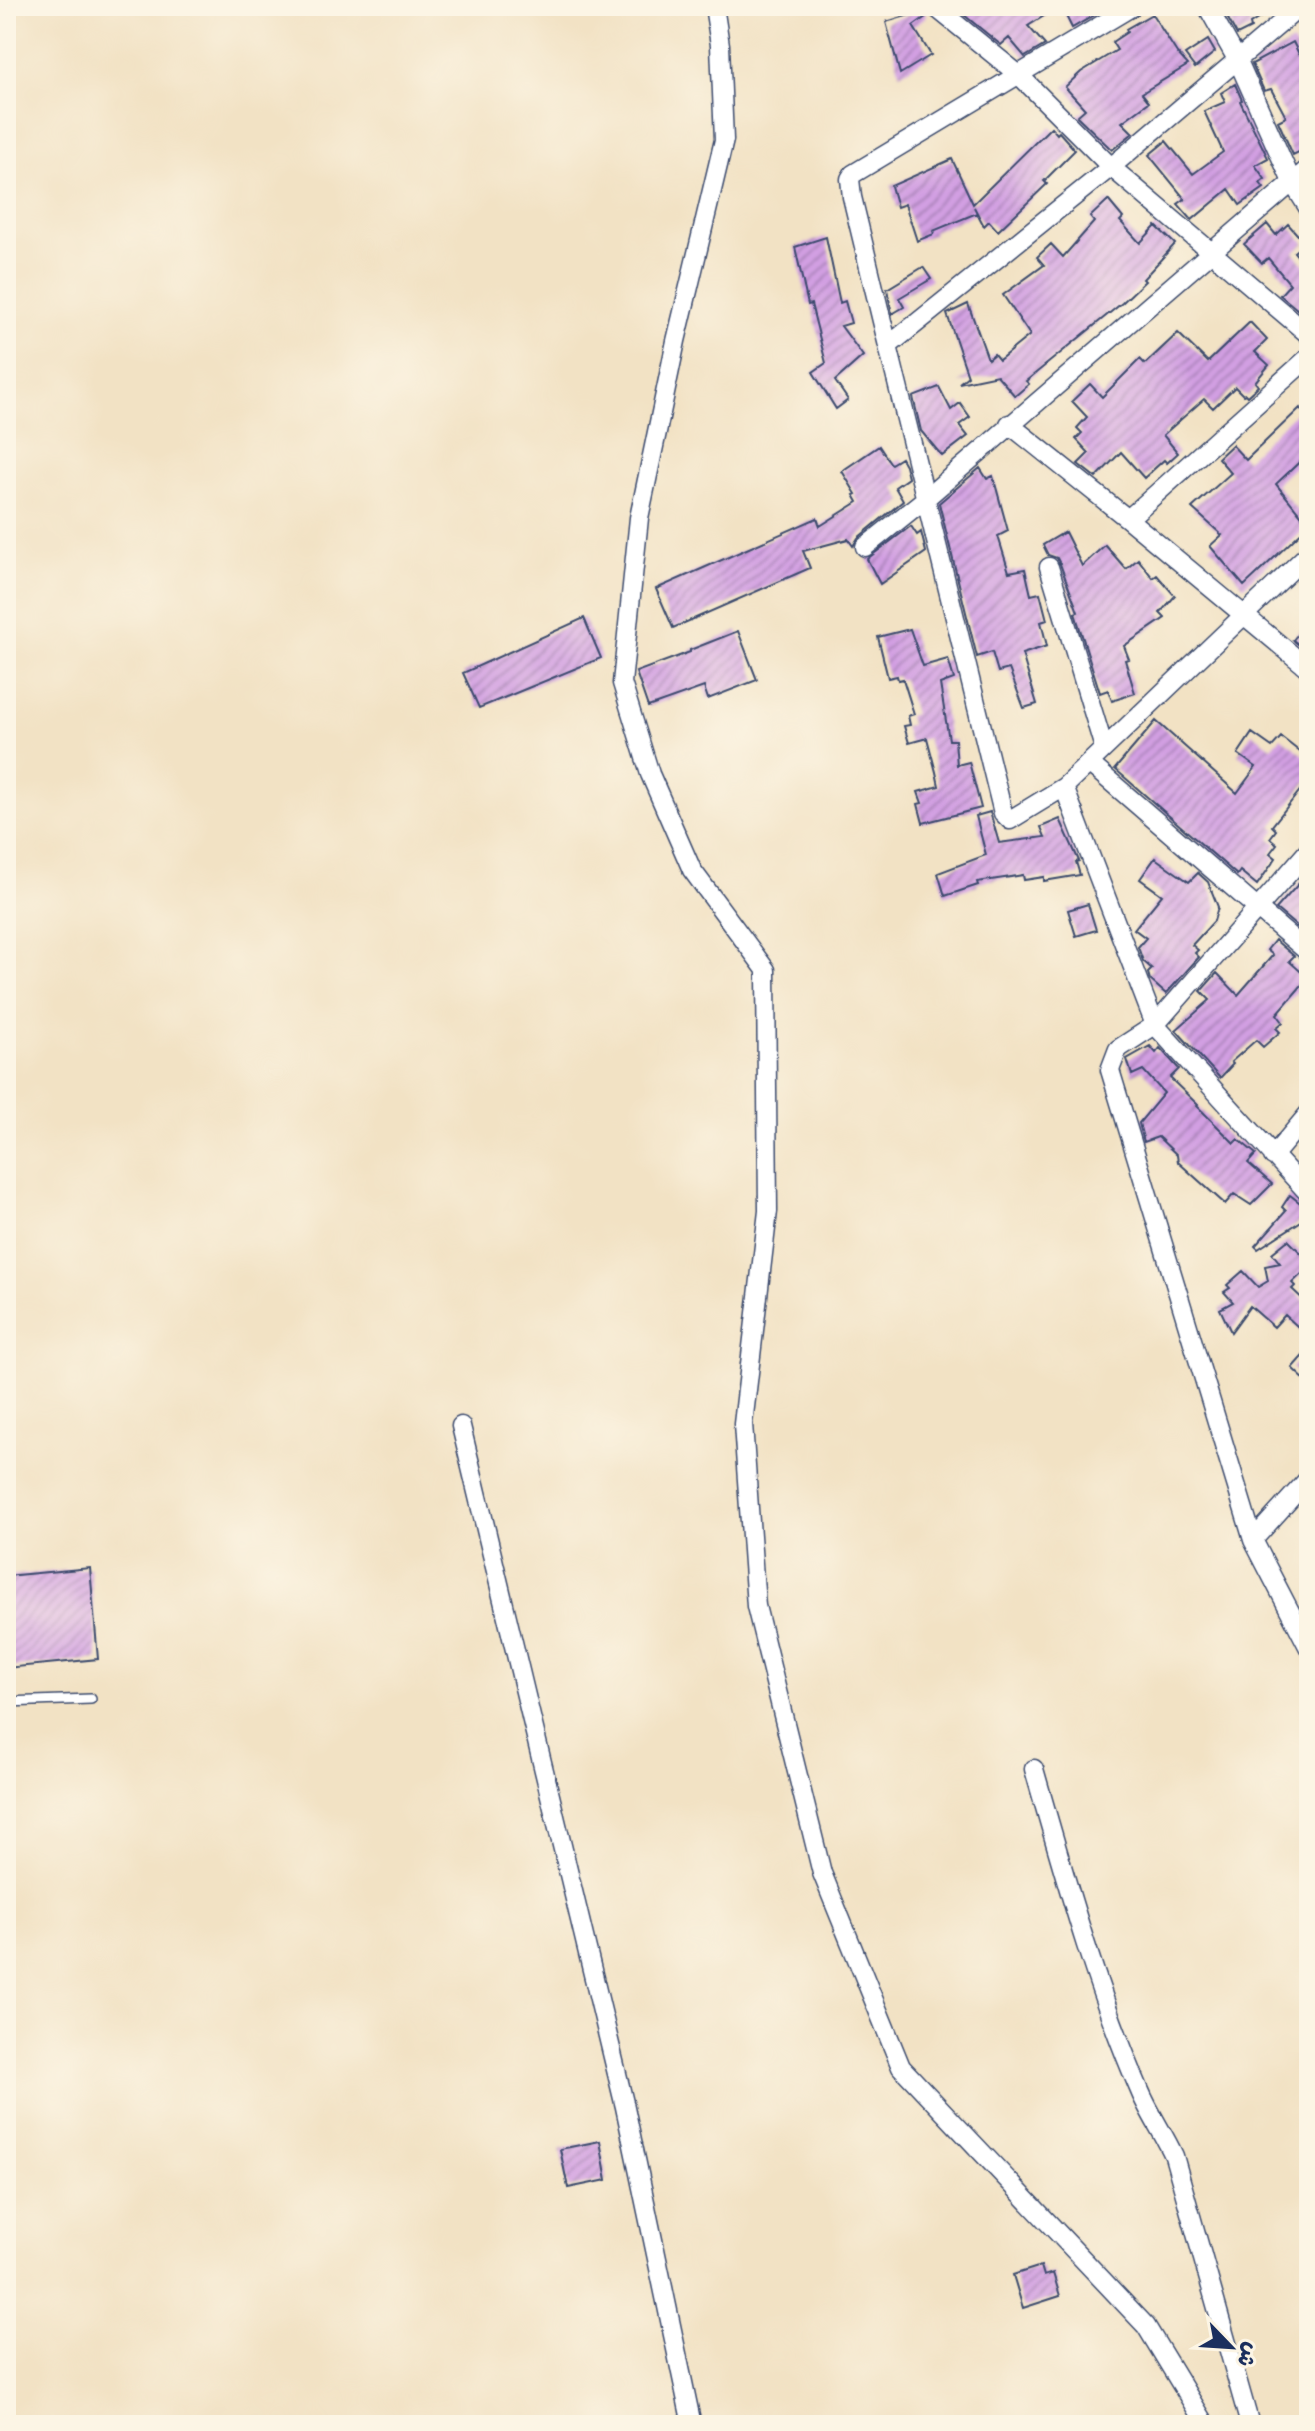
<svg xmlns="http://www.w3.org/2000/svg" width="1315" height="2431" font-family="Mynerve,'Playpen Sans Arabic',sans-serif">
	<style>
		.building { fill: url(#building-hatch) }
		.lines { fill: none; stroke-linecap: round; stroke-linejoin: round }
		.service-casing { stroke: #3b4a6d; stroke-width: 12 }
		.minor-casing { stroke: #3b4a6d; stroke-width: 21 }
		.service { stroke: #fff; stroke-width: 9 }
		.minor { stroke: #fff; stroke-width: 18 }
	</style>
	<defs>
		<pattern id="building-hatch" width="6" height="6" patternUnits="userSpaceOnUse" patternTransform="scale(2)"><rect width="6" height="6" fill="#d29fe2"/><path d="M-1 1l2-2M0 6l6-6M5 7l2-2" fill="none" stroke="#aa82ba"/></pattern>
	</defs>
	<rect width="100%" height="100%" fill="#fcf5e5"/>
	<filter id="ink" filterUnits="userSpaceOnUse"><feTurbulence type="fractalNoise" baseFrequency=".0125" numOctaves="2"/><feDisplacementMap in="SourceGraphic" scale="16" xChannelSelector="R" yChannelSelector="G"/><feConvolveMatrix kernelMatrix="1 2 1 2 8 2 1 2 1" color-interpolation-filters="sRGB"/></filter>
	<filter id="wash" filterUnits="userSpaceOnUse"><feTurbulence type="fractalNoise" baseFrequency=".006" numOctaves="4" result="noise"/><feDisplacementMap in="SourceGraphic" scale="32" xChannelSelector="R" yChannelSelector="G"/><feGaussianBlur stdDeviation="1.8" result="paint"/><feColorMatrix in="noise" values="0 0 0 0 0 0 0 0 0 0 0 0 0 0 0 0 0 1.4 0 .05"/><feComposite in="paint" operator="in"/></filter>
	<g filter="url(#wash)">
		<rect width="100%" height="100%" fill="#f2e2c4"/>
		<g id="blocks">
			<path class="building" d="M953,6h107l-32,20 17,19 -20,12 -16,-19 -8,7z
				M1061,6h49l-38,22z
				M1221,6h34l6,11 -11,7 1,4 -14,7z
				M923,11l4,5 -14,10 18,29 -31,19 -14,-52z
				M1152,14l25,39 11,12 -46,28 7,9 -27,20 11,11 -21,17 -35,-34 8,-7 -20,-22 16,-15 36,-22 -5,-8 15,-10 -1,-3z
				M1208,40l7,12 -20,16 -10,-13z
				M1293,42l6,12 10,-6v99l-16,8 -15,-34 8,-4 -15,-28 -7,2 -12,-27z
				M1235,84l7,16 -2,1 28,57 -13,7 10,14 -5,4 4,5 -24,17 -11,-16 -37,31 -14,-16 7,-5 -36,-44 17,-14 27,33 30,-22 -19,-41 21,-9 -4,-9z
				M1051,127l6,7 2,-2 16,18 -31,31 3,3 -49,47 -9,-10 -5,5 -10,-19 3,6 -44,18 1,3 -17,7 -12,-37 -8,3 -6,-21 61,-27 21,45z
				M1108,200l15,18 -3,3 20,22 16,-17 19,18 -32,35 2,2 -23,22 -96,78 3,3 -14,12 -18,-21 -38,8 9,-7 -21,-62 21,-10 20,55 6,-5 5,6 31,-25 -27,-40 41,-30 -7,-8 14,-13 12,13 31,-35 -4,-5z
				M1267,224l9,11 12,-11 17,19 -11,9 15,18v49l-29,-24 10,-11 -22,-26 -6,5 -18,-19z
				M826,237l14,66 5,-2 6,22 -10,3 22,30 -28,25 13,19 -12,9 -23,-37 13,-9 -15,-59 -3,1 -13,-58z
				M923,267l8,12 -32,19 5,9 -12,7 -5,-25z
				M1250,322l17,18 -12,12 14,13 -14,17 3,4 -11,10 -2,-2 -2,1 -8,-8 -22,21 -9,-9 -41,36 15,18 -11,10 -3,-3 -20,18 -23,-26 -25,26 -18,-14 11,-11 -13,-14 6,-6 -5,-5 10,-11 -15,-16 18,-17 12,13 38,-38 5,5 33,-31 30,29z
				M939,387l12,23 9,-7 10,14 -11,8 9,11 -26,20 -21,-25 -8,-34z
				M1300,408l9,11v34l-33,31 33,41 -65,61 -34,-40 12,-11 -30,-27 39,-35 -13,-15 14,-13 14,15z
				M879,446l12,18 10,-6 4,7 3,13 -13,9 8,14 -45,37 -5,8 -5,-7 -45,12 7,17 -137,60 -17,-39 161,-71 3,8 38,-24 -4,-7 2,-1 -14,-23z
				M980,468l7,11 6,-3 15,55 -10,5 11,36 16,-3 6,26 9,-2 7,27 -6,2 6,24 -25,8 15,50 -13,4 -15,-39 -11,3 -6,-20 -15,5 -38,-154z
				M911,526l6,9 4,-3 5,20 -46,32 -13,-25z
				M1065,532l17,34 23,-21 21,24 12,-10 15,19 4,-3 18,21 -15,17 5,5 -41,28 5,13 -4,1 10,33 -23,8 -4,-11 -8,3 -25,-80 3,-1 -18,-48 -3,-6 -9,-3 -5,-10z
				M584,618l17,40 -122,50 -16,-35z
				M1309,620v33l-16,-13z
				M910,629l13,37 25,-7 6,20 -14,5 9,56h6l2,25 12,-3 12,46 -58,15 -5,-19 4,-1 -4,-11 21,-6 -3,-14 -9,-34 -18,5 -5,-17 6,-1 -2,-9 6,-2 -11,-35 -5,1 -1,-4 -9,2 -10,-41z
				M738,631l19,49 -49,19 -4,-12 -56,20 -12,-35 54,-20v-2z
				M1156,721l81,72 19,-26 -18,-13 14,-21 20,14 9,-10 28,22v20l-37,47 4,4 -6,8 7,6 -7,9 6,5 -19,27 -17,-14 -3,4 -122,-106z
				M990,812l9,31 46,-6 -4,-10 19,-8 19,42 -3,1 4,13 -36,6v-4l-20,3 -1,-5 -12,2 -34,5 1,3 -33,11 -7,-23 48,-18 -10,-39z
				M1155,858l34,24 9,-9 10,9 10,25 -4,14 -22,24 6,5 -3,3 4,4 -33,37 -16,-14 -2,-7 4,-4 -9,-8 -5,-14 8,-9 -12,-9 28,-34 -22,-16z
				M1309,872v65l-33,-28z
				M1088,904l8,26 -20,6 -8,-26z
				M1275,940l19,16 -5,5 19,17 -31,36 6,8 -7,6 4,4 -17,15 -7,-7 -25,22 2,2 -13,14 -44,-48 34,-30 -9,-9 16,-18 21,22 35,-40 -6,-5z
				M1150,1046l6,7 4,-5 19,21 -9,9 28,27 -1,1 37,37 4,-4 18,15 -8,9 24,21 -21,21 -17,-11 -9,10 -47,-42 -1,-7 -19,-18 -14,5 -5,-19 25,-30 -21,-23 -11,5 -5,-16z
				M1290,1195l14,11 5,10 -51,33 -3,-3 31,-35 -4,-4z
				M1288,1240l21,21v6l-17,16 3,3 -3,3 17,16v32l-24,-22 -11,12 -24,-21 -19,26 -11,-23 13,-7 -9,-10 6,-4 -3,-3 16,-14 15,16 10,-6 -3,-15 15,-3 -8,-10z
				M1309,1349v35l-17,-16z
				M90,1568l8,91 -92,9v-92z
				M600,2141l7,39 -39,8 -8,-39z
				M1041,2266l3,10 9,-3 7,23 -37,12 -10,-33z"/>
		</g>
	</g>
	<g filter="url(#ink)">
		<use href="#blocks" fill-opacity="0" stroke="#3b4a6d" stroke-width="2"/>
		<g class="lines">
			<defs>
				<path id="service" d="M6,1702l85,-3"/>
				<path id="minor" d="M714,6l6,39 4,95 -48,201 -37,177 -17,165 28,91 42,96 74,100 2,241 -25,213 13,182 66,267 79,194 245,259 60,99
					M934,6l85,69 92,92 198,168
					M1207,6l31,55 54,121 17,27
					M1301,6l-190,161 -223,179 115,467 7,7 54,-33 245,-234
					M888,346l-36,-149 -2,-18 3,-5 280,-168
					M1009,424l119,95 181,150
					M1128,519l181,-162
					M865,547l60,-48 384,-331
					M1049,567l55,181
					M1089,763l220,190
					M1064,787l91,238 154,-175
					M1273,1156l36,-43
					M1309,1194l-154,-169 -37,24 -8,21 143,470 56,108
					M461,1426l164,681 67,318
					M1253,1540l56,-62
					M1034,1769c31,108 61,218 106,322 9,22 24,43 34,65l76,269"/>
			</defs>
			<use href="#service" class="service-casing"/>
			<use href="#minor" class="minor-casing"/>
			<use href="#service" class="service"/>
			<use href="#minor" class="minor"/>
		</g>
	</g>
	<rect width="1315" height="2431" fill="none" stroke="#fcf5e5" stroke-width="32"/>
	<g transform="translate(1231 2347) rotate(115)" stroke="#fcf5e5" stroke-width="6" paint-order="stroke">
	<path d="M0-6L14 30L0 20L-14 30Z" fill="#1b2f5e"/>
	<text y="-12" font-size="22" font-weight="bold" text-anchor="middle" fill="#1b2f5e">ش</text>
	</g>
</svg>
